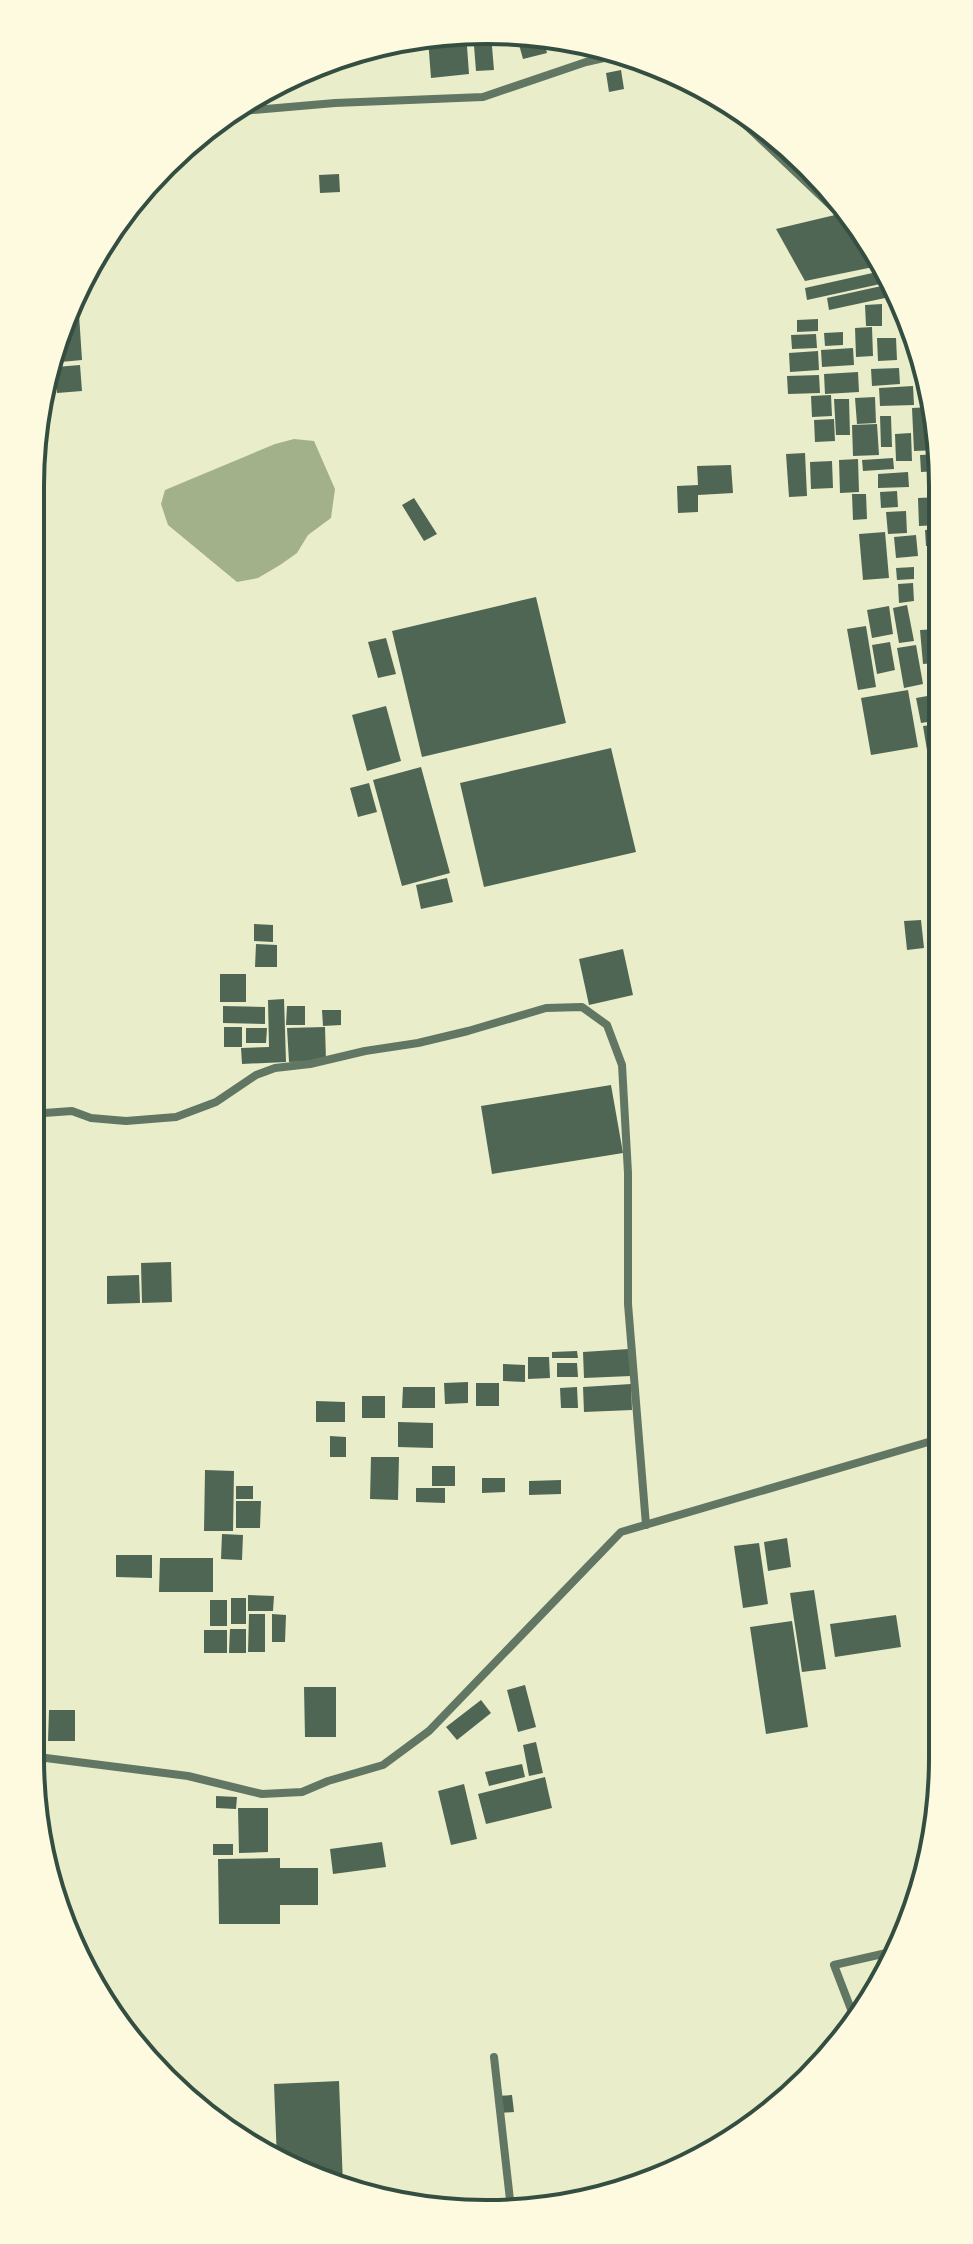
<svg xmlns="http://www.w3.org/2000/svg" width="973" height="2244" font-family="Poppins,sans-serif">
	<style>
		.water { fill: #a3b18a }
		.building { fill: #4f6655 }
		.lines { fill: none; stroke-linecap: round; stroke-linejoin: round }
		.minor { stroke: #617663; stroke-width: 8 }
		.rim { fill: none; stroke: #344e41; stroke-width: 4 }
	</style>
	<rect width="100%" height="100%" fill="#e9edc9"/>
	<path class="water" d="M294,439l20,2 21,48 -4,29 -23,17 -11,18 -17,12 -22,13 -21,4 -69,-57 -7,-21 4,-14 110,-46z"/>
	<path class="building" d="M457,31l9,1 3,42 -38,4 -3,-39z
		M473,33l18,2 3,35 -18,1z
		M524,40l20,2 3,11 -24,6 -5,-18z
		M621,70l3,19 -15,3 -3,-19z
		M339,174l1,18 -20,1 -1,-18z
		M835,215l48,50 -78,16 -29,-52z
		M886,270l8,11 -87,19 -2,-12z
		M895,283l4,12 -70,15 -2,-12z
		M78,299l4,61 -32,3 4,-24z
		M882,304v22h-16l-1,-21z
		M818,319v12l-21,1v-12z
		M872,327l1,29 -17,1 -1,-29z
		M843,332v13l-18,1 -1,-13z
		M816,334l1,14 -25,1 -1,-14z
		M877,338h19l1,22 -19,1z
		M853,348l1,17 -32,2 -1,-17z
		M818,351l1,19 -29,2 -1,-19z
		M80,365l2,26 -25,2 -1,-26z
		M899,368l1,16 -28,2 -1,-17z
		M858,372l1,20 -34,2 -1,-20z
		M819,375l1,18 -32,1 -1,-18z
		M913,386l1,19 -34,1 -1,-18z
		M831,395l1,21 -20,1 -1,-21z
		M875,397l1,26 -19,1 -2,-26z
		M834,399h15l1,36h-14z
		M933,407l6,19v24l-25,1 -2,-43z
		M880,416h11l1,31h-11z
		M834,419l1,22 -20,1 -1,-22z
		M877,424l2,31 -26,1 -1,-31z
		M911,433l1,28h-16l-1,-27z
		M805,453l2,43 -18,1 -3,-43z
		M939,454v17l-18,1 -1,-17z
		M893,458l1,11 -31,2 -1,-11z
		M858,459l1,33 -19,1 -1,-33z
		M832,461l1,27 -22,1 -1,-27z
		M731,465l2,28 -35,2v17l-20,1 -1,-27 21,-1 -1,-19z
		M908,472l1,15 -31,1v-14z
		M897,491l1,16 -17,1 -1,-16z
		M852,494h14l1,25 -14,1z
		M939,497v28l-20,1 -1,-28z
		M414,498l23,36 -13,7 -22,-36z
		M906,511l1,22 -19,1 -2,-22z
		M939,529v17h-13l-1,-16z
		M885,532l4,46 -26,2 -4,-46z
		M916,535l2,21 -22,2 -2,-21z
		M914,567v12l-17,1 -1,-12z
		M913,583l1,18 -15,2 -1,-19z
		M536,597l30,126 -144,34 -30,-126z
		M907,605l7,36 -15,2 -6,-35z
		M889,606l4,28 -21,4 -5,-28z
		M866,626l10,61 -18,3 -11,-61z
		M940,629v18h-7l2,16 -12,1 -3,-34z
		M386,638l10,36 -18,4 -10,-36z
		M890,642l5,28 -18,4 -5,-29z
		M916,645l7,39 -19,4 -7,-40z
		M940,680v40l-19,3 -5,-25 17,-3 -3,-13z
		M908,690l10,57 -47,8 -10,-57z
		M386,706l15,55 -34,10 -15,-56z
		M940,724v24l-13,2 -4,-24z
		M611,748l25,104 -152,35 -24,-104z
		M421,767l29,106 -48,13 -29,-106z
		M369,783l8,29 -19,5 -8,-29z
		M447,878l6,24 -32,7 -5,-24z
		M921,920l3,28 -17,2 -3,-29z
		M254,924l19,1v17l-19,-1z
		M256,944l21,1v22h-22z
		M623,949l10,46 -44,10 -10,-46z
		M220,974h26v28h-26z
		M284,999l2,63 -44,2 -1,-16 28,-1 -1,-47z
		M223,1006l42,1v17l-42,-1z
		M287,1006h18v19h-19z
		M322,1010h19v15l-18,1z
		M224,1027h18v20h-18z
		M325,1027l1,34 -37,1 -2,-34z
		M246,1028h21l-1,15h-20z
		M611,1085l12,68 -131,21 -11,-68z
		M171,1262l1,40 -30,1 -1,-40z
		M139,1275l1,28 -33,1v-28z
		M629,1349l2,27 -47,2 -1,-26z
		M577,1351l1,7h-26v-6z
		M528,1357h21l1,21 -22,1z
		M557,1363h20l1,14h-21z
		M503,1364l22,1v17l-22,-1z
		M468,1382v21l-23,1 -1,-21z
		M476,1383h23v23h-23z
		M631,1384l1,26 -48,2 -1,-25z
		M403,1387h32v21h-33z
		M577,1387l1,21h-17l-1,-20z
		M362,1396h23v22h-23z
		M316,1401l29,1v20h-29z
		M398,1422l35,1v25l-35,-1z
		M330,1436l16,1v20h-16z
		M371,1457h28l-1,43 -28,-1z
		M432,1466h23v20h-23z
		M205,1470l29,1 -1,60h-29z
		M482,1478h23v14l-23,1z
		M561,1480v14l-32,1v-14z
		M236,1486h17v13h-17z
		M416,1488h29v15l-29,-1z
		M236,1501h25l-1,27h-24z
		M222,1534l21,1 -1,25 -21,-1z
		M787,1538l4,29 -23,4 -4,-29z
		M759,1543l9,61 -25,4 -9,-62z
		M116,1555h36v23l-36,-1z
		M160,1558h53v34h-54z
		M814,1590l12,79 -24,3 -12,-79z
		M248,1595l26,1 -1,15h-25z
		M231,1598h15v26h-15z
		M210,1600h17v26h-17z
		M249,1614h16v38h-17z
		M272,1614l14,1 -1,27h-13z
		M896,1615l5,32 -66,10 -5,-33z
		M792,1621l16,106 -42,7 -16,-107z
		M230,1629h16v24h-17z
		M204,1630h23v23h-23z
		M525,1685l11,42 -18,5 -11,-42z
		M304,1687h32v50h-31z
		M481,1700l10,13 -34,27 -11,-13z
		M49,1710h26v31h-27z
		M536,1742l7,31 -14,3 -6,-31z
		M522,1764l3,13 -36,9 -4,-14z
		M545,1777l7,31 -66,16 -8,-30z
		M464,1784l13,55 -26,6 -13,-54z
		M216,1796l21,1 -1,12 -20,-1z
		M238,1808h30v44l-29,1z
		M382,1842l4,25 -53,7 -3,-25z
		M213,1844h20v11h-20z
		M280,1858v10h38v37h-38v19h-61l-1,-65z
		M339,2081l4,104 -66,-25 -3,-76z
		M512,2095l2,17 -16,1 -2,-17z"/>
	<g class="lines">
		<path class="minor" d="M712,93l151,143
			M241,111l94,-8 148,-6 103,-35 40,-9
			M30,1114l42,-3 19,7 35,3 50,-4 40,-15 40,-27 19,-7 35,-4 55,-13 53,-8 50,-12 78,-23 36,-1 25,18 15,40 6,108v131l18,221
			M30,1756l158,20 74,18 40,-2 26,-11 55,-16 46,-34 192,-199 321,-94
			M854,2017l-20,-52 57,-13
			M494,2057l17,152"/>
	</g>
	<path d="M0 0H973V2244H0ZM486 44H487A442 442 0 0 1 929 486V1758A442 442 0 0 1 487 2200H486A442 442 0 0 1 44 1758V486A442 442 0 0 1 486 44Z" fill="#fefae0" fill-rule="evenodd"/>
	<path class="rim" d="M486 44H487A442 442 0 0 1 929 486V1758A442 442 0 0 1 487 2200H486A442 442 0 0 1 44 1758V486A442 442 0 0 1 486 44Z"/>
</svg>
